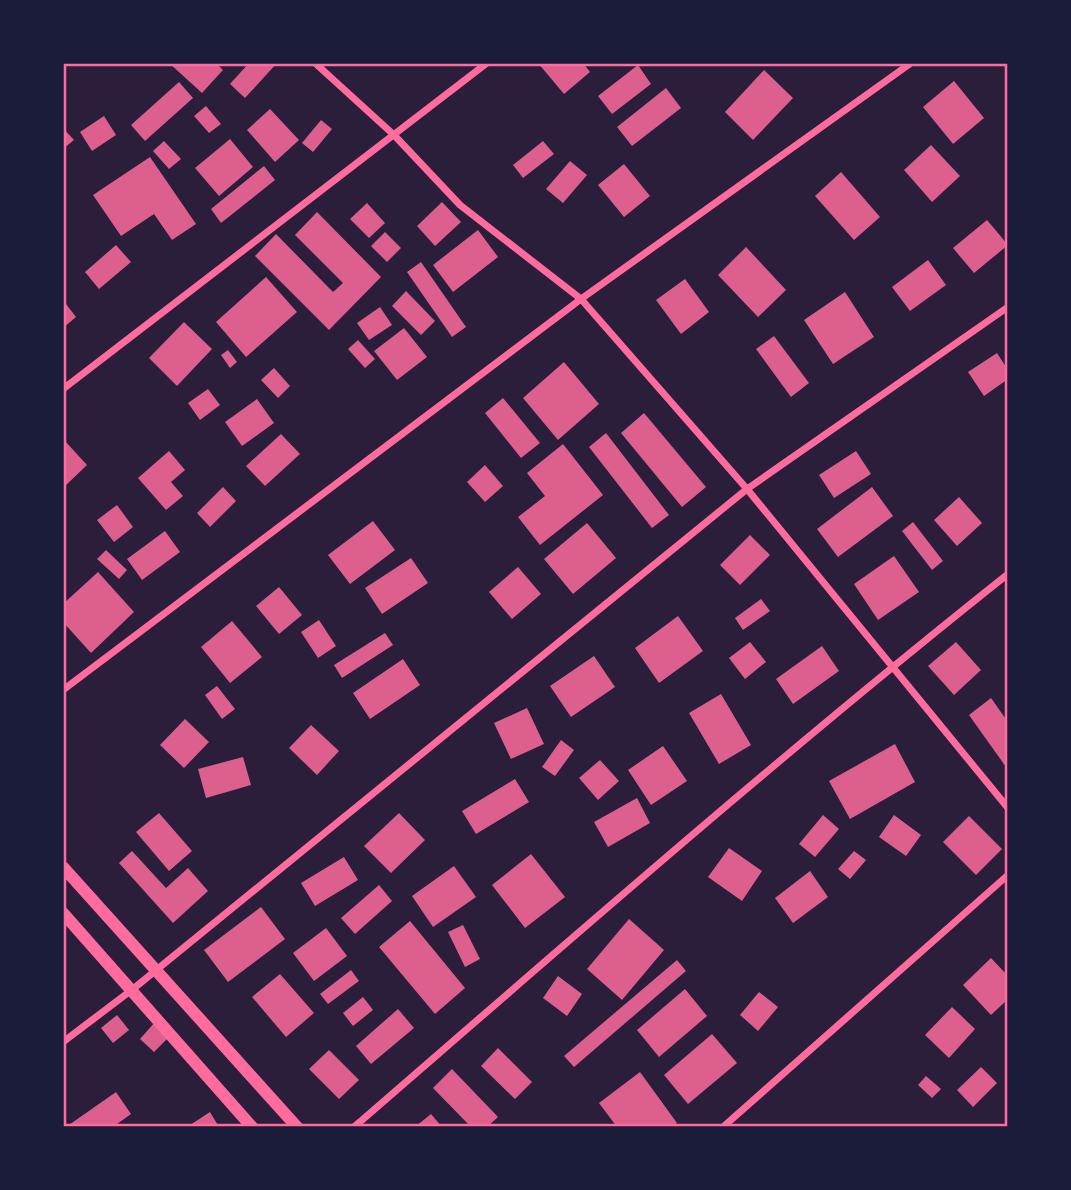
<svg xmlns="http://www.w3.org/2000/svg" width="1071" height="1190" font-family="Karla,sans-serif">
	<style>
		.green { fill: #2a1e3b }
		.building { fill: #dd5f8e }
		.lines { fill: none; stroke-linecap: round; stroke-linejoin: round }
		.minor { stroke: #ff6b9d; stroke-width: 7 }
		.tertiary { stroke: #ff6b9d; stroke-width: 12 }
		.neatline { fill: none; stroke: #ff6b9d; stroke-width: 2.5 }
	</style>
	<rect width="100%" height="100%" fill="#1b1b3a"/>
	<path class="green" d="M63,63h945v1064h-945z"/>
	<path class="building" d="M169,63h47l7,7 -21,23z
		M249,63h28l-32,35 -15,-14z
		M538,63h45l7,9 -26,22z
		M638,65l13,19 -39,30 -14,-18z
		M764,70l29,28 -40,42 -28,-28z
		M954,81l30,37 -31,26 -30,-37z
		M179,82l14,16 -48,43 -14,-16z
		M666,88l15,20 -49,38 -15,-19z
		M206,106l15,18 -12,9 -15,-17z
		M270,109l29,31 -24,22 -28,-32z
		M104,116l12,19 -24,16 -12,-19z
		M321,120l11,9 -19,23 -11,-9z
		M63,128l11,12 -11,9z
		M230,139l23,28 -34,29 -24,-28z
		M164,141l17,18 -12,10 -16,-18z
		M543,141l11,13 -31,24 -10,-13z
		M931,145l29,31 -28,26 -28,-32z
		M150,157l46,67 -24,16 -18,-26 -33,22 -28,-41z
		M570,161l17,14 -24,28 -17,-14z
		M624,164l26,32 -26,21 -26,-32z
		M264,166l11,14 -54,43 -10,-14z
		M841,172l39,45 -26,23 -39,-44z
		M442,202l19,20 -26,24 -18,-20z
		M367,203l18,20 -16,15 -19,-19z
		M317,212l64,65 -52,53 -74,-74 21,-22 57,58 10,-9 -48,-48z
		M987,220l21,25 -34,28 -21,-25z
		M478,230l20,27 -45,35 -20,-27z
		M385,232l16,16 -14,14 -16,-16z
		M116,245l15,17 -32,27 -14,-17z
		M746,247l40,43 -28,27 -40,-42z
		M928,260l18,25 -36,26 -18,-24z
		M421,262l45,65 -14,10 -45,-65z
		M266,277l31,35 -51,45 -30,-35z
		M685,279l24,33 -28,22 -25,-34z
		M406,291l29,30 -14,14 -29,-29z
		M845,292l29,45 -41,27 -29,-44z
		M63,300l13,17 -13,11z
		M380,307l12,18 -23,15 -12,-17z
		M184,322l28,27 -35,37 -28,-28z
		M404,328l23,29 -30,23 -23,-29z
		M774,336l35,47 -18,14 -35,-48z
		M358,340l17,19 -10,9 -17,-19z
		M228,350l9,12 -7,6 -9,-13z
		M997,353l11,17v9l-24,17 -16,-24z
		M564,362l35,42 -41,36 -35,-42z
		M274,368l16,18 -12,12 -17,-18z
		M208,389l12,16 -20,15 -12,-17z
		M503,398l37,45 -19,15 -36,-45z
		M257,399l17,24 -32,23 -17,-24z
		M644,413l62,74 -24,20 -61,-74z
		M606,433l63,82 -17,13 -63,-81z
		M281,434l19,20 -35,32 -19,-20z
		M65,441l22,24 -24,23v-45z
		M563,444l40,51 -63,50 -22,-28 27,-21 -18,-23z
		M169,451l16,19 -14,12 12,14 -17,14 -28,-32z
		M856,451l15,23 -37,24 -15,-23z
		M485,465l18,21 -18,16 -18,-20z
		M223,487l13,14 -26,26 -13,-14z
		M872,487l21,29 -55,41 -21,-28z
		M959,497l23,26 -25,23 -23,-26z
		M117,505l16,22 -19,15 -17,-22z
		M373,521l22,29 -45,34 -22,-29z
		M913,522l30,39 -11,9 -30,-39z
		M587,523l29,35 -43,36 -29,-35z
		M165,531l15,21 -38,28 -15,-21z
		M750,535l20,20 -30,30 -20,-20z
		M106,550l21,20 -8,9 -22,-20z
		M894,556l25,36 -41,28 -24,-36z
		M411,558l17,25 -46,31 -17,-26z
		M518,567l23,27 -29,25 -23,-27z
		M98,572l36,40 -43,41 -28,-31v-18z
		M279,587l23,28 -23,19 -23,-28z
		M761,599l9,12 -27,19 -8,-12z
		M678,616l25,35 -44,32 -24,-35z
		M319,620l17,26 -18,12 -17,-26z
		M232,621l30,36 -32,26 -29,-36z
		M385,633l8,12 -51,33 -8,-13z
		M750,642l16,20 -21,17 -16,-21z
		M956,642l25,28 -27,25 -26,-29z
		M822,646l17,25 -46,33 -17,-25z
		M594,656l21,31 -44,30 -21,-31z
		M403,659l17,26 -50,34 -17,-26z
		M217,686l18,23 -13,10 -17,-24z
		M721,694l30,51 -32,19 -30,-51z
		M991,698l17,24v43l-2,2 -37,-52z
		M527,708l17,36 -33,15 -17,-36z
		M185,719l24,23 -25,26 -24,-23z
		M311,725l28,26 -22,24 -28,-27z
		M561,740l13,10 -19,26 -13,-9z
		M895,744l20,38 -65,37 -21,-38z
		M663,746l24,35 -36,24 -23,-35z
		M243,757l8,28 -45,13 -8,-29z
		M600,760l19,21 -21,19 -19,-22z
		M515,779l14,23 -53,32 -14,-23z
		M637,798l13,25 -42,24 -14,-25z
		M159,813l33,38 -23,20 -33,-39z
		M399,813l26,27 -34,33 -27,-27z
		M823,815l16,14 -24,28 -16,-13z
		M894,815l27,20 -15,21 -27,-19z
		M969,816l33,33 -26,26 -33,-33z
		M729,848l33,23 -20,30 -34,-24z
		M132,851l34,37 22,-20 20,23 -35,32 -54,-60z
		M854,851l12,9 -16,19 -12,-10z
		M531,854l34,43 -40,31 -33,-43z
		M344,857l14,23 -43,26 -14,-23z
		M454,866l22,31 -43,30 -21,-31z
		M810,871l18,26 -35,26 -18,-25z
		M379,885l13,16 -37,33 -14,-16z
		M261,907l24,32 -57,43 -24,-32z
		M629,919l35,31 -42,50 -35,-31z
		M410,921l55,67 -30,26 -56,-67z
		M463,925l17,34 -15,8 -17,-35z
		M326,928l21,28 -33,25 -21,-28z
		M991,958l17,18v23l-17,16 -28,-30z
		M677,960l9,11 -112,96 -10,-11z
		M351,970l8,11 -31,23 -8,-10z
		M280,974l34,39 -28,24 -34,-40z
		M558,976l24,18 -15,22 -24,-18z
		M685,989l22,27 -48,41 -22,-27z
		M759,992l19,15 -20,24 -18,-16z
		M363,997l10,13 -20,16 -10,-13z
		M952,1007l23,22 -26,29 -24,-23z
		M398,1009l16,19 -43,36 -15,-18z
		M117,1015l12,15 -16,13 -12,-15z
		M155,1022l15,14 -16,16 -14,-13z
		M712,1034l25,29 -49,41 -24,-29z
		M498,1048l34,34 -17,17 -34,-33z
		M329,1050l30,30 -20,19 -30,-30z
		M981,1067l16,16 -24,24 -16,-17z
		M452,1069l46,48 -11,10h-16l-38,-39z
		M640,1072l37,51 -5,4h-55l-18,-24z
		M926,1076l15,13 -9,9 -14,-13z
		M116,1092l15,22 -18,13h-47z
		M210,1112l9,15h-32z
		M431,1114l11,13h-27z"/>
	<g class="lines">
		<path class="minor" d="M315,63l79,72 66,70 121,94 166,190 261,319
			M63,389l424,-326
			M63,690l518,-391 330,-236
			M63,1042l70,-53 614,-500 261,-182
			M354,1127c216,-187 430,-375 654,-553
			M723,1127l285,-252"/>
		<path class="tertiary" d="M63,867l234,260
			M63,913l189,214"/>
	</g>
	<rect width="1071" height="1190" fill="none" stroke="#1b1b3a" stroke-width="130"/>
	<rect x="65" y="65" width="941" height="1060" class="neatline"/>
</svg>
